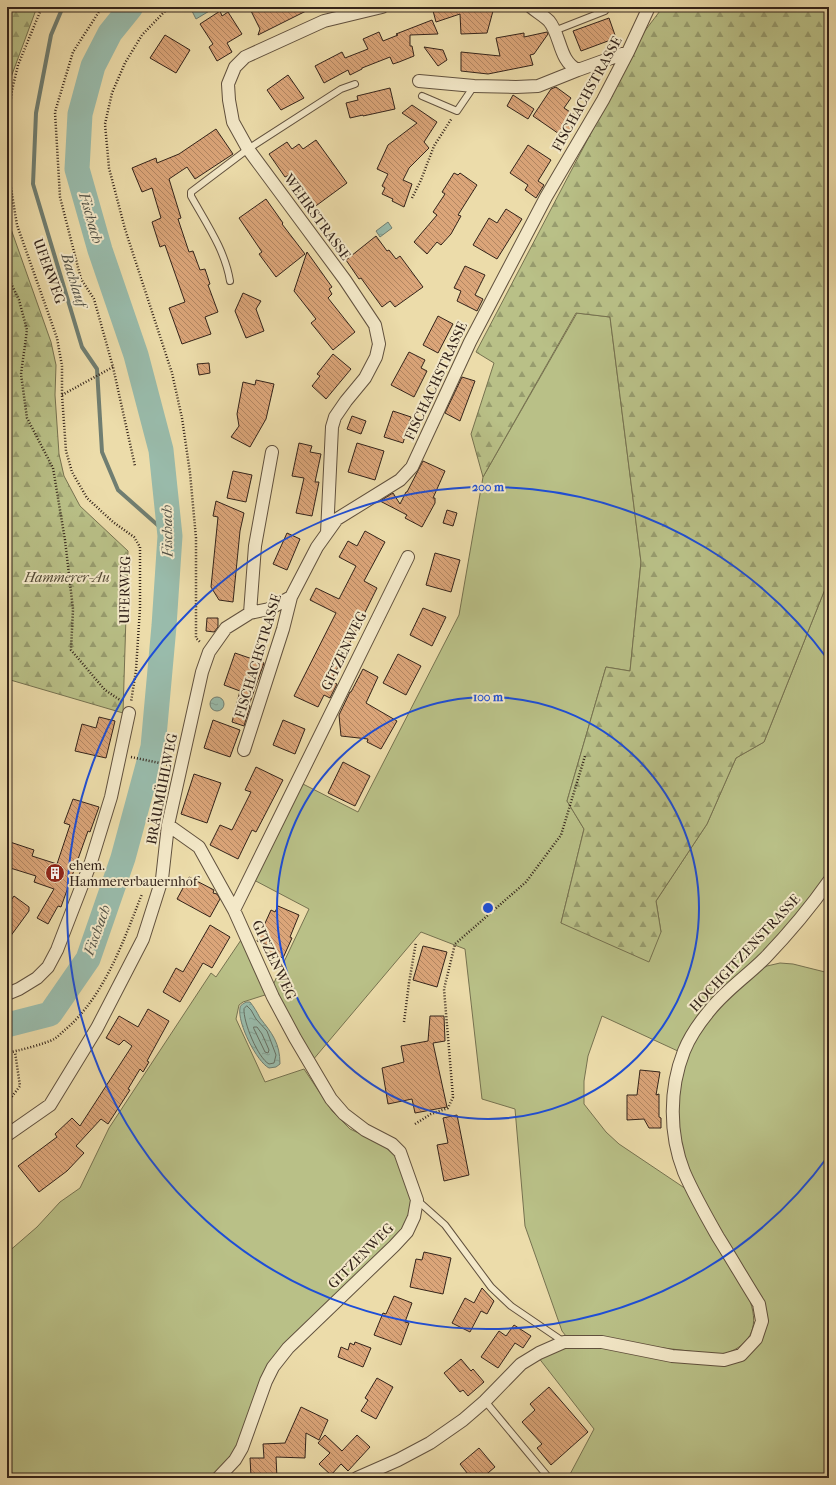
<svg xmlns="http://www.w3.org/2000/svg" width="836" height="1485" font-family="'IM FELL French Canon',serif">
	<style>
		.grass { fill: #b9c087; stroke: #767250 }
		.forest { fill: url(#forest-firs); stroke: #767250 }
		.water { fill: url(#water-ripples); stroke: #707e71 }
		.lines { fill: none; stroke-linecap: round; stroke-linejoin: round }
		.shore { stroke: #666f62; stroke-width: 1 }
		.stream { stroke: #707e71; stroke-width: 4 }
		.river { stroke: #99bbab; stroke-width: 25 }
		.building { fill: url(#building-back-hatch); stroke: #33231a }
		.lane-casing { stroke: #61513e; stroke-width: 8 }
		.street-casing { stroke: #61513e; stroke-width: 14 }
		.path { stroke: #33231a; stroke-width: 2.5; stroke-dasharray: 1 2; stroke-linecap: butt }
		.lane { stroke: #f3e8c8; stroke-width: 6 }
		.street { stroke: #f3e8c8; stroke-width: 12 }
		.ring { fill: none; stroke: #1d4ed8; stroke-width: 2 }
		.labels { text-anchor: middle; dominant-baseline: central; stroke-width: 4; stroke-linejoin: round; paint-order: stroke }
		.street-label { font-size: 14px; fill: #33231a; stroke: #f3e8c8 }
		.park-label { font-size: 14px; font-style: italic; fill: #544a35; stroke: #f3e8c8 }
		.poi-label { font-size: 14px; fill: #33231a; stroke: #f3e8c8; text-anchor: start }
		.water-label { font-size: 15px; font-style: italic; fill: #525146; stroke: #f3e8c8 }
		.centre { fill: #1d4ed8; stroke: #f3e8c8; stroke-width: 2 }
		.ring-label { font-size: 12px; text-anchor: middle; font-weight: bold; fill: #1d4ed8; stroke: #f3e8c8; stroke-width: 4; stroke-linejoin: round; paint-order: stroke }
	</style>
	<defs>
		<pattern id="forest-firs" width="22" height="20" patternUnits="userSpaceOnUse"><rect width="22" height="20" fill="#b9c087"/><path d="M5 1l3.5 6h-7zM16 11l3.5 6h-7z" fill="#979c6e"/></pattern>
		<pattern id="water-ripples" width="26" height="14" patternUnits="userSpaceOnUse"><rect width="26" height="14" fill="#99bbab"/><path d="M2 4q2-2 4 0t4 0M15 11q2-2 4 0t4 0" fill="none" stroke="#84a093"/></pattern>
		<pattern id="building-back-hatch" width="6" height="6" patternUnits="userSpaceOnUse"><rect width="6" height="6" fill="#dba579"/><path d="M-1 5l2 2M0 0l6 6M5-1l2 2" fill="none" stroke="#b28662"/></pattern>
	</defs>
	<rect width="100%" height="100%" fill="#ecdcaa"/>
	<filter id="stains"><feTurbulence type="fractalNoise" baseFrequency=".005" numOctaves="4"/><feColorMatrix values="0 0 0 0 .2 0 0 0 0 .09 0 0 0 0 .02 0 0 0 .5 -.17"/></filter>
	<radialGradient id="worn" r=".72"><stop offset=".6" stop-color="#630" stop-opacity="0"/><stop offset="1" stop-color="#630" stop-opacity=".3"/></radialGradient>
	<path class="grass" d="M577,313l33,4 31,245 -11,109 -24,-4 -39,134 17,28 -23,94 100,9 -5,-31 51,-77 29,-66 28,-16 65,-163v298l-149,175 -78,-36 -14,40 -4,25v23l22,28 13,12 70,47 61,110c10,28 -1,46 -29,54l-155,-19 -4,-5 -37,-105 -10,-117 -33,-10 -17,-150 -44,-17 -109,129 -39,-76 36,-76 -57,-30 49,-96 57,29 101,-197 24,-138z
		M241,940l27,54 -25,8 -4,3 -3,14 29,63 39,-13 28,42 18,18 32,15 14,13 15,37 1,13 -13,29 -121,116 -35,89 -30,37h-206v-225l30,-26 23,-25 20,-14 29,-60 102,-155 5,4z
		M780,963l13,1 36,9v505h-261l26,-49 -56,-72 23,-10 18,-3 160,12 23,-32 -68,-138 -15,-42 -3,-25 6,-52 21,-42 26,-30 30,-25 8,-4z"/>
	<path class="forest" d="M7,7h30l-27,73 -3,17z
		M663,7h166v572l-65,163 -28,16 -29,66 -51,77 5,31 -12,30 -88,-39 23,-94 -17,-28 39,-134 24,4 11,-109 -31,-245 -34,-4 -93,164 -12,-43 23,-71 -18,-11 168,-320z
		M7,205l4,24 40,113 5,23 -1,30 4,59 5,22 16,30 48,45 -5,162 -116,-34z"/>
	<path class="water" d="M198,7h12l1,3 -15,9 -4,-8z
		M388,222l4,6 -12,9 -4,-6z
		M210 704a7 7 0 1 1 14 0a7 7 0 1 1-14 0Z
		M246,1002h4c4,5 7,10 10,16 12,15 20,25 20,46l-4,3 -7,1c-12,-6 -32,-45 -29,-60 0,-3 3,-4 6,-6z"/>
	<g class="lines">
		<path class="shore" d="M247,1006l4,4 5,9 11,12 9,24 -2,8 -5,1c-11,-6 -26,-42 -25,-55z
			M254,1027h3l5,7 7,16 -1,3 -3,-1 -11,-23z"/>
		<path class="stream" d="M65,7l-3,2 -11,26 -15,78 -3,71 49,163 15,22 5,83 16,38 52,46"/>
		<path class="river" d="M7,1025l43,-11 38,-55 35,-101 30,-111 11,-121 6,-90 -9,-86 -25,-95 -36,-105 -23,-81 3,-55 13,-48 17,-33 21,-26"/>
	</g>
	<path class="building" d="M249,7h65l-56,28 2,-6z
		M432,7h48l13,4 -6,22 -26,1 -1,-20 -24,8z
		M220,11l2,5 6,-4 14,22 -15,9 5,9 -15,9 -8,-14 4,-3 -13,-20z
		M609,18l7,20 -35,13 -8,-20z
		M432,20l6,14 -28,1v11h2l2,10 -15,6 -6,2 -3,-7 -28,11v1l-12,6 -2,-5 -24,13 -9,-17 27,-14 3,6 23,-9 -5,-10 16,-7 4,9 15,-6 -2,-1z
		M547,32l1,2 -14,20 -4,1 3,10 -45,9 -27,-3v-19l39,4 -4,-18 28,-5v4z
		M165,35l25,15 -14,23 -26,-15z
		M424,47l19,3 4,10 -9,6z
		M288,75l16,23 -23,12 -14,-20z
		M556,87l15,11 -7,10 14,9 -13,21 -32,-22 18,-27z
		M390,88l5,21 -32,7v-1l-13,3 -4,-15 12,-3 -1,-4z
		M513,95l21,14 -6,10 -21,-13z
		M412,105l25,17 -13,20 5,6 -20,20 -6,12 9,4 -8,23 -12,-6 1,-2 -11,-5 3,-6 -3,-2 6,-12 -11,-5 11,-24 29,-22 -15,-10z
		M216,129l17,25 -38,25 -8,-12 -18,12 12,39 -3,1 11,33 4,-1 7,19 5,-1 5,15 -2,1 10,27 -13,5 6,17 -29,10 -13,-36 16,-6 -20,-57 -5,2 -8,-25 9,-4 -9,-30 -10,4 -10,-24 24,-10 1,5 22,-9z
		M316,140l31,43 -34,25 -24,-33 -4,2 -16,-23 18,-12 5,7 7,-5 4,5z
		M528,145l23,15 -13,21 6,4 -8,13 -11,-8 3,-5 -18,-12z
		M454,173l4,2 2,-2 17,12 -19,30 3,1 -10,18 -10,11 -4,-3 -10,12 -13,-12 23,-27 -4,-3 12,-18 -3,-2z
		M266,199l17,24 -1,1 23,30 -29,23 -17,-23 3,-2 -23,-34z
		M506,209l16,10 -25,40 -24,-14 16,-27 8,5z
		M376,236l11,15 2,-1 7,9 4,-3 23,31 -28,20 -5,-6 -8,6 -21,-29 -2,1 -13,-19z
		M307,252l25,35 -3,2 3,5 -4,4 27,34 -22,18 -22,-27 5,-4 -22,-28z
		M465,266l20,9 -10,20 8,4 -6,12 -20,-10 4,-10 -7,-3z
		M243,293l18,8 -5,8 8,22 -18,7 -11,-27z
		M438,316l15,8 -15,29 -15,-8z
		M409,352l16,8 -4,8 6,3 -13,26 -23,-12z
		M333,354l18,15 -25,30 -14,-13 8,-10 -3,-2z
		M209,363l1,10 -11,2 -2,-11z
		M462,377l13,4 -15,40 -15,-8z
		M256,380l18,4 -8,35 -16,28 -19,-10 8,-11 -2,-12 6,-32 12,3z
		M393,411l18,6 -8,26 -19,-6z
		M352,416l14,5 -5,13 -14,-5z
		M299,443l13,3 -2,6 11,2 -6,28h4l-7,34 -16,-3 8,-35 -12,-2z
		M357,443l27,8 -9,29 -27,-8z
		M423,461l22,10 -12,27h2v5l-13,24 -17,-9 2,-3 -27,-14 13,-8 7,11 6,-12h1z
		M233,471l19,4 -6,27 -19,-4z
		M216,501l28,12 -4,18 -7,71 -14,-2 -8,-13 7,-70 -5,-1z
		M447,510l10,3 -4,13 -10,-3z
		M365,531l20,11 -21,39 13,7 -46,93 6,3 -7,14 -6,-3 -6,12 -24,-11 42,-83 -26,-13 6,-12 23,11 17,-33 -17,-9 9,-16 9,5z
		M287,533l13,6 -13,31 -14,-6z
		M435,553l25,7 -9,32 -25,-7z
		M423,608l23,9 -14,29 -22,-11z
		M207,618h11v9l-4,5 -8,-1z
		M235,653l29,10 -15,42 1,1 -6,20 -12,-4 8,-31 -16,-6z
		M398,654l23,12 -15,29 -23,-12z
		M363,669l15,8 -12,26 31,18 -16,28 -14,-7 1,-3 -27,-3 -2,-21 11,-23h1z
		M99,717l16,4 -9,37 -31,-7 7,-27 14,4z
		M213,720l27,10 -10,27 -26,-9z
		M283,720l22,9 -10,25 -22,-9z
		M343,762l27,14 -15,30 -27,-13z
		M256,767l27,13 -27,52 -4,-2 -14,29 -28,-14 10,-20 12,5 19,-38 -6,-2z
		M194,774l27,9 -14,40 -26,-9z
		M73,799l26,8 -9,25 -2,-1 -27,76 -3,-1 -10,18 -11,-6 17,-29 -20,-7 2,-6 -29,-9v-26l27,9 -2,6 25,8 13,-39 -6,-2z
		M189,877l25,13 -1,3 4,1 3,5 -10,18 -33,-18z
		M14,896l15,11v4l-22,30v-35z
		M278,906l21,9 -9,22 2,1 -9,20 -14,-6 3,-5 -15,-6 14,-31 4,2z
		M210,925l20,12 -18,31 -9,-5 -23,39 -17,-10 13,-24 7,4z
		M423,946l24,6 -10,35 -24,-7z
		M148,1009l21,12 -22,40 2,1 -6,10 -3,-3 -12,20 2,1 -22,34 -7,-5 -25,27 8,7 -17,18 -28,21 -21,-26 39,-29 -2,-3 17,-16 8,8 52,-80 -8,-6 -5,5 -13,-7 13,-22 19,11z
		M430,1016h14l1,25 -12,2 14,64 -32,6 -3,-14 -24,5 -6,-36 22,-6 -3,-16 27,-5z
		M640,1070l20,2 -4,23 3,-1v23l2,1v10h-12l-5,-9 -17,1v-25h10z
		M457,1115l12,60 -25,6 -7,-36 11,-2 -5,-25z
		M424,1252l27,6 -8,36 -33,-7 6,-28 6,1z
		M482,1288l12,13 -7,13 -6,-3 -11,21 -18,-9 13,-25 9,5z
		M394,1296l18,7 -7,19 4,1 -8,22 -27,-10 9,-22 3,1z
		M514,1325l17,11 -8,12 -8,-5 -17,25 -17,-11 18,-26 7,5z
		M355,1342l16,6 -8,19 -25,-10 3,-10 7,3 2,-7 4,2z
		M461,1359l10,12 2,-2 11,13 -16,14 -5,-6 -3,2 -16,-19z
		M377,1378l16,9 -17,32 -15,-8 7,-11 -3,-2z
		M549,1387l39,45 -37,33 -14,-17 5,-4 -20,-22 13,-12 -5,-6z
		M301,1407l27,13 -9,20 -13,-7 -1,25 -29,-1 1,21h-16v-3l-10,1 -1,-18h14l-1,-14 22,-1z
		M325,1435l17,16 15,-16 13,12 -22,24 -7,-7 -10,11 -12,-11 11,-11 -12,-10z
		M479,1448l16,19 -13,11h-11l-11,-14z"/>
	<g class="lines">
		<defs>
			<path id="lane" d="M554,31l51,-20 2,-4
				M422,96l35,15 17,-25
				M230,281c-5,-31 -24,-58 -39,-85v-4l57,-43 93,-60 14,-5
				M417,1200l28,25 46,62 20,19 53,36
				M485,1401l64,77"/>
			<path id="street" d="M531,7c6,5 13,9 18,14 12,14 10,41 29,49l50,-18
				M419,81l55,5 42,1 22,-1 40,-16
				M327,533l5,-106 3,-10 11,-16 19,-23 11,-21 3,-13 -4,-19 -30,-45 -97,-131 -15,-27 -4,-22 -1,-16 7,-17 10,-10 79,-36 58,-14
				M250,613l5,-67 17,-94
				M244,750l39,-121 8,-32 26,-50 20,-28 63,-39 12,-13 58,-125 76,-145 57,-97 25,-48 21,-45
				M168,825l31,22 35,63 39,87 22,41 36,61 13,15 21,16 27,14 8,8 17,48 -3,17 -7,15 -13,14 -106,102 -15,19 -7,14 -24,67 -7,12 -17,18
				M234,910l174,-353
				M7,994l12,-5 18,-11 11,-11 9,-17 34,-88 20,-65 18,-84
				M7,1135l43,-30 47,-77 46,-89 19,-60 6,-54 34,-153 7,-20 17,-24 24,-15 19,-4 22,-12
				M357,1478l41,-18 32,-17 33,-23 22,-19 36,-37 18,-11 25,-11h38l70,14 52,4 17,-5 15,-16 6,-18 -3,-17c-14,-22 -27,-45 -41,-67 -12,-21 -24,-42 -34,-65 -15,-38 -15,-83 0,-121 6,-15 16,-29 26,-41 16,-20 37,-34 55,-52 23,-24 45,-50 64,-77"/>
		</defs>
		<use href="#lane" class="lane-casing"/>
		<use href="#street" class="street-casing"/>
		<path class="path" d="M102,7l-29,45 -18,60 5,85 21,82 13,20 19,68 22,99
			M169,7l-27,28 -17,28 -13,30 -7,31 4,44 16,61 47,144 10,45 8,55 6,65v100l5,5
			M7,128l5,-38 6,-25 24,-58
			M7,164l10,61 40,113 5,28v29l4,56 6,21 15,26 26,24 21,15 6,10v61l-4,62 -5,32
			M412,198l9,-18 13,-34 18,-28
			M7,275l12,25 8,30 -6,44 6,44 26,50 12,72 8,69 -2,41 34,40 18,12
			M62,395l51,-28
			M131,757l38,8
			M404,1022l5,-39 7,-41
			M7,1053c10,-2 38,-9 47,-14 4,-2 8,-7 12,-10 39,-34 57,-87 76,-135
			M7,1099h3l10,-13 -5,-34
			M415,1124l16,-10 17,-6 5,-11 -9,-108 11,-45 71,-62 35,-47 24,-79"/>
		<use href="#lane" class="lane"/>
		<use href="#street" class="street"/>
	</g>
	<g class="ring">
		<circle cx="488" cy="908" r="211"/>
		<path d="M829 1155A421 421 0 1 1 829 661"/>
	</g>
	<defs>
		<symbol id="building-disc" viewBox="-11 -11 22 22"><circle r="9.5" fill="#8f2418" stroke="#f3e8c8"/><path d="M-4-6H4V6H1V3H-1V6H-4ZM-2.5-4.3h1.7v1.8h-1.7ZM.8-4.3h1.7v1.8H.8ZM-2.5-1h1.7V.8h-1.7ZM.8-1h1.7V.8H.8Z" fill="#fff"/></symbol>
	</defs>
	<g fill-rule="evenodd">
		<use href="#building-disc" x="44" y="862" width="22" height="22"/>
	</g>
	<g class="labels">
		<g class="street-label">
			<text transform="translate(587 94) rotate(-61)">FISCHACHSTRASSE</text>
			<text transform="translate(317 217) rotate(54)">WEHRSTRASSE</text>
			<text transform="translate(49 271) rotate(70)">UFERWEG</text>
			<text transform="translate(436 381) rotate(-65)">FISCHACHSTRASSE</text>
			<text transform="translate(125 590) rotate(-89)">UFERWEG</text>
			<text transform="translate(344 651) rotate(-64)">GITZENWEG</text>
			<text transform="translate(258 656) rotate(-73)">FISCHACHSTRASSE</text>
			<text transform="translate(162 789) rotate(-79)">BRÄUMÜHLWEG</text>
			<text transform="translate(745 953) rotate(-47)">HOCHGITZENSTRASSE</text>
			<text transform="translate(274 960) rotate(65)">GITZENWEG</text>
			<text transform="translate(361 1256) rotate(-45)">GITZENWEG</text>
		</g>
		<g class="park-label">
			<text x="67" y="577">Hammerer-Au</text>
		</g>
		<g class="poi-label">
			<text x="69" y="865">ehem.<tspan x="69" dy="16">Hammererbauernhof</tspan></text>
		</g>
		<g class="water-label">
			<text transform="translate(91 218) rotate(74)">Fischach</text>
			<text transform="translate(74 280) rotate(73)">Bachlauf</text>
			<text transform="translate(167 531) rotate(-91)">Fischach</text>
			<text transform="translate(97 930) rotate(-70)">Fischach</text>
		</g>
	</g>
	<circle cx="488" cy="908" r="6" class="centre"/>
	<g class="ring-label">
		<text x="488" y="491">200 m</text>
		<text x="488" y="701">100 m</text>
	</g>
	<rect width="836" height="1485" fill="none" stroke="#ecdcaa" stroke-width="24"/>
	<rect x="8" y="8" width="820" height="1469" fill="none" stroke="#33231a" stroke-width="2"/>
	<rect x="12" y="12" width="812" height="1461" fill="none" stroke="#33231a"/>
	<rect width="100%" height="100%" filter="url(#stains)"/>
	<rect width="100%" height="100%" fill="url(#worn)"/>
</svg>
